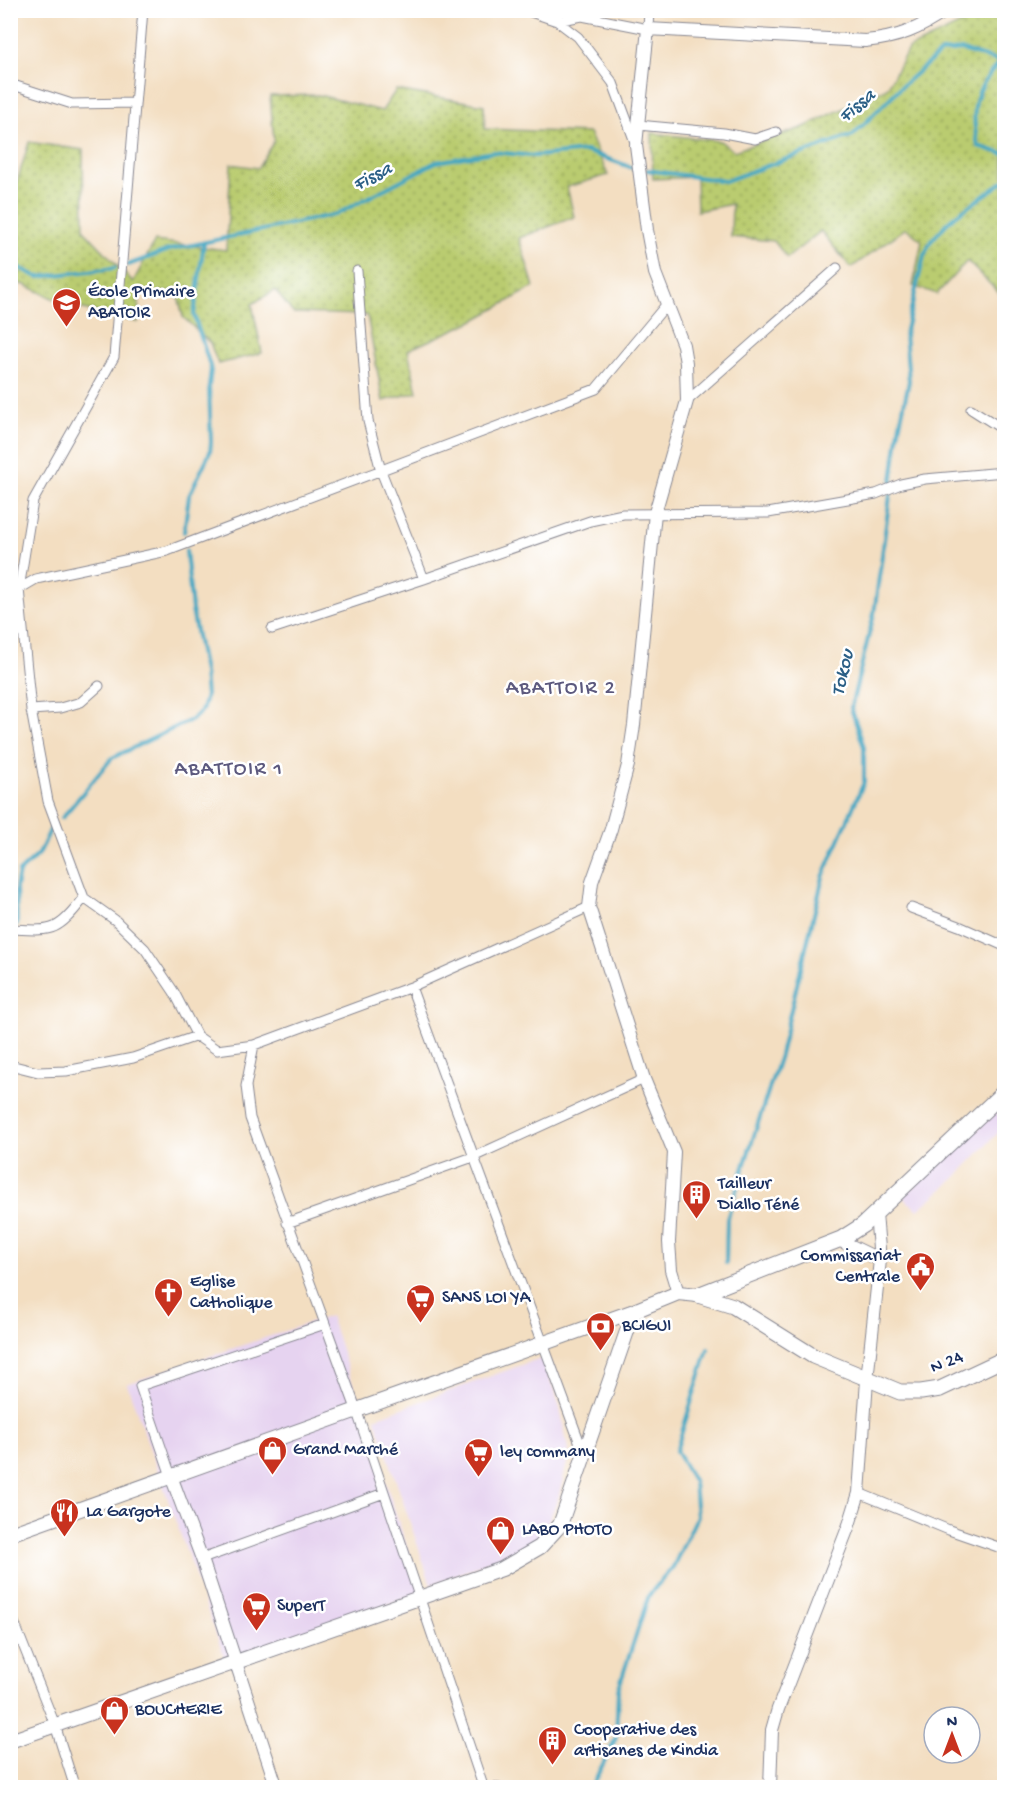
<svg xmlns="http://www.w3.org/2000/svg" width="1015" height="1798" font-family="'Gochi Hand',sans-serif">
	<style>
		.built { fill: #e6d3f0 }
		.grass { fill: url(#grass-dots); stroke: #6a7e66; stroke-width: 1.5 }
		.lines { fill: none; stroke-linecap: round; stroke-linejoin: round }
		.stream { stroke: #43a7c3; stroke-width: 4 }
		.minor-casing { stroke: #878690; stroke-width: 11 }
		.tertiary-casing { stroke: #878690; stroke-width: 14 }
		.secondary-casing { stroke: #878690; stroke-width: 16 }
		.primary-casing { stroke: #878690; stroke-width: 17 }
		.minor { stroke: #fff; stroke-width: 9 }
		.tertiary { stroke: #fff; stroke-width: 12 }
		.secondary { stroke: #fff; stroke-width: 14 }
		.primary { stroke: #fff; stroke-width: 15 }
		.labels { text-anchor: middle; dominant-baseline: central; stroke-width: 5; stroke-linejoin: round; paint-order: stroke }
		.poi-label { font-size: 18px; fill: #1b2f5e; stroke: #fff; text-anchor: start }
		.street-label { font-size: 18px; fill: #1b2f5e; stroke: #fff }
		.water-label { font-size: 20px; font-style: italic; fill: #2b5f86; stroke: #fff }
		.quarter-label { font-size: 21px; letter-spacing: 1.5px; fill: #5c597e; stroke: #fff }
	</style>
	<defs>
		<pattern id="grass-dots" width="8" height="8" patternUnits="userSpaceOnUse" patternTransform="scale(1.5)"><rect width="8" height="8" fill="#bacc6f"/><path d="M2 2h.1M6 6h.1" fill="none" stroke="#96a65e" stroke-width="1.8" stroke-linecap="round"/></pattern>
	</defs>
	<rect width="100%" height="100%" fill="#fff"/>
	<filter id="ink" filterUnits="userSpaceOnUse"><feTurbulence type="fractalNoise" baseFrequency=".0167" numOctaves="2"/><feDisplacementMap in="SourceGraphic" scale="12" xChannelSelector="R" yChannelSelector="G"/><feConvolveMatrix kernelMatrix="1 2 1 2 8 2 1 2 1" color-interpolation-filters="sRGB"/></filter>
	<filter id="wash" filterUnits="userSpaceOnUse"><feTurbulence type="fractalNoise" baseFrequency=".008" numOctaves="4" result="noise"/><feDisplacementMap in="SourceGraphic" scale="24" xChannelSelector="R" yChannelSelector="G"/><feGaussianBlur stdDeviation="1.35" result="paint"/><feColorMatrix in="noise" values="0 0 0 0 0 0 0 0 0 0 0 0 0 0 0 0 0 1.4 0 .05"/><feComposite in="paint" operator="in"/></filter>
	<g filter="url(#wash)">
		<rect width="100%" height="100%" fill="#f3dec1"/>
		<path class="built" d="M998,1111l4,12 -2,8 -49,51 -33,28 -16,-13z
			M330,1316l92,276 -195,73 -100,-281z
			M541,1358l18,46 10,50 -11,45 -18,42 -109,44 -56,-167z"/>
		<path class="grass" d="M980,11h24v287l-37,-37 -30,33 -24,-8 9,-45 -16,-13 -55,40 -30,-37 -34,27 -13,-17 -43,-4 1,-33 -35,7 -1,-34 -43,2 -1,-46 68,8 14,10 68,-23 85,-40 21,-39 74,-35z
			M396,90l88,15 1,24 104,4 19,42 -41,12 7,30 -55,21 15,49 -61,34 -65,29 9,42 -34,9 -16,-86 -74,-2 -18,-23 -23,14 10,49 -44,11 -8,-21 -27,-26 -6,-26 -38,3 -1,28 -71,-17 -44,-21h-12l-1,-79 19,-63 54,8 1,80 49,52 22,-41 71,9 5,-86 27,4 16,-27 -4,-45 49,-1 63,16z"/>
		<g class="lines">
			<path class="stream" d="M1000,62c-26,27 -30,47 -22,84l26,8
				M647,170l78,11 128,-46 50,-50 38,-33 21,-2 42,13
				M10,263l28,14 77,-9
				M128,265l41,-15 168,-36 99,-52 57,-10 42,4 51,-5 47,17
				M184,532l5,-36 21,-44 1,-10 -2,-56 2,-17 -17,-54 10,-73
				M62,818l50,-60 81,-39 9,-9 4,-14 -2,-24 -12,-62 -6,-60
				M17,924l-1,-36 3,-16 20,-18 12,-26
				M726,1263l1,-44 53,-164 43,-178 41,-95v-35l-13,-39 23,-94 25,-185 10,-48 -4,-47 19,-78 7,-15 20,-22 53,-38
				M591,1788l25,-50 2,-48 31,-95 24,-28 24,-50 -3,-35 -18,-31 32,-102"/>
		</g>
	</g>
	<g filter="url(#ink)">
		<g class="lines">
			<defs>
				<path id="minor" d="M143,10l-29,347 -81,144 -14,88 12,121 17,91 36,97 31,22 30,29 29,43 23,44 20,14 37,-5 157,-58 178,-80
					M525,10l32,11 21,16 35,46 22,59
					M558,10l-1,11 25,-5 66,13 1,-19
					M10,84l62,20 63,-1
					M638,125l86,8 31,6 21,-7
					M357,271l11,150 13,50 43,108
					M687,401l150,-133
					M971,409l33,21
					M10,590l9,-1 17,-10 131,-28 429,-162 70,-84
					M272,629l152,-50 166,-58 33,-7 145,-1 108,-19 25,-10 24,-5 79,-7
					M31,710l29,-2 21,-6 18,-16
					M911,908l48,18 45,20
					M10,929c44,2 46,4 74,-31
					M411,987l173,467
					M254,1045l-8,41 4,32 105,288 128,380
					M10,1065l28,7 28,-1 67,-13 64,-22
					M287,1223l186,-66 171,-78
					M171,1476l-31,-90 185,-62
					M859,1493l90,37 55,19
					M202,1559l182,-66
					M10,1612l45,113 20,63
					M480,1787l19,1"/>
				<path id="tertiary" d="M839,1240l41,20
					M678,1293l-7,-23 -2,-28 5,-90 -30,-73 -55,-172 3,-25 19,-53 17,-64 6,-40 21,-212 32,-112 -1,-38 -3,-18 -28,-72 -8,-43 -11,-85 12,-116 217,12c34,-3 54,-12 82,-31
					M171,1476l31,83 75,229
					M770,1788l2,-58 6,-21 71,-184 10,-32 8,-113 13,-120 -4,-46"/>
				<path id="secondary" d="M10,1534l624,-223 44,-18 20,2
					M10,1741l492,-172 38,-22 20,-22 74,-214"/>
				<path id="primary" d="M698,1295l143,-56 22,-14 141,-133
					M698,1295l35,11 80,50 87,36h21l19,-3 64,-30"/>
			</defs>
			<use href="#minor" class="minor-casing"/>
			<use href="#tertiary" class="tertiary-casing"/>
			<use href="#secondary" class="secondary-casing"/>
			<use href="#primary" class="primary-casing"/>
			<use href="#minor" class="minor"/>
			<use href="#tertiary" class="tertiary"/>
			<use href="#secondary" class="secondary"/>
			<use href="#primary" class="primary"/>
		</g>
	</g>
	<defs>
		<symbol id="school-pin" viewBox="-11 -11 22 30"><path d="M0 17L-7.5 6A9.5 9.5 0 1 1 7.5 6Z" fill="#c8321e" stroke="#fff"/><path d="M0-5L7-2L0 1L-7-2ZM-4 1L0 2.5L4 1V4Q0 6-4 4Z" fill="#fff"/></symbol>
		<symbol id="building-pin" viewBox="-11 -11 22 30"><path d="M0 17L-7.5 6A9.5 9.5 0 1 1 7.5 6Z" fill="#c8321e" stroke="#fff"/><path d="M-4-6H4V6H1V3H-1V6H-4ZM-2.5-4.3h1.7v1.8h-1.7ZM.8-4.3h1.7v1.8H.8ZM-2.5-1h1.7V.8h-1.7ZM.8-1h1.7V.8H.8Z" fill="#fff"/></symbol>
		<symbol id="civic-pin" viewBox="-11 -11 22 30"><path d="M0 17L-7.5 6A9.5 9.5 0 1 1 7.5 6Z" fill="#c8321e" stroke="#fff"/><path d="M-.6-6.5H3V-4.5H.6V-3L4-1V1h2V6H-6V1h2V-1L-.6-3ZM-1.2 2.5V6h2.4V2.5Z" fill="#fff"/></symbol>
		<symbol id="church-pin" viewBox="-11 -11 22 30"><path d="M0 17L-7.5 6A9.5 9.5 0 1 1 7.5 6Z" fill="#c8321e" stroke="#fff"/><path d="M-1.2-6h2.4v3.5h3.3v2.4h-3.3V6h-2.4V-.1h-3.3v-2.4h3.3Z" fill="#fff"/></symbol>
		<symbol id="supermarket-pin" viewBox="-11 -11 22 30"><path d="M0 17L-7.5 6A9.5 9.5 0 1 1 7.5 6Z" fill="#c8321e" stroke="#fff"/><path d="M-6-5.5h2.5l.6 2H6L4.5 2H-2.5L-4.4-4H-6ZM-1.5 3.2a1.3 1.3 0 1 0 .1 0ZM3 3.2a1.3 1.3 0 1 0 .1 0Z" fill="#fff"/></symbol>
		<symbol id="bank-pin" viewBox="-11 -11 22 30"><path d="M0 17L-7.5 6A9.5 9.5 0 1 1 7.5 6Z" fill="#c8321e" stroke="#fff"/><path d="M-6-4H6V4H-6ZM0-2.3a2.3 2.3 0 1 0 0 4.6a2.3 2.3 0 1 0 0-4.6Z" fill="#fff"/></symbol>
		<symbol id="shop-pin" viewBox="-11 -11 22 30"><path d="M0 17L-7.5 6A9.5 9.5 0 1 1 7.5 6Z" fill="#c8321e" stroke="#fff"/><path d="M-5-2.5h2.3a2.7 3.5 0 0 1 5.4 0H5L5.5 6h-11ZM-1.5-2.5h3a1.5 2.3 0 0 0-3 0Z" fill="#fff"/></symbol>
		<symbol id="restaurant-pin" viewBox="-11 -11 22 30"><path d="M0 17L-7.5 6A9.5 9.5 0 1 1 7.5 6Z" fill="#c8321e" stroke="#fff"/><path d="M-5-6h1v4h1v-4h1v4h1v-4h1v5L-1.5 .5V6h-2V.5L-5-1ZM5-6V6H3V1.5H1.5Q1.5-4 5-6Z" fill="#fff"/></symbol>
	</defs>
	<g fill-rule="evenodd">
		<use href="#school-pin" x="50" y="286" width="33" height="45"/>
		<use href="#building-pin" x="680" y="1178" width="33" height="45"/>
		<use href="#civic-pin" x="904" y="1250" width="33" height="45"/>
		<use href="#church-pin" x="152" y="1276" width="33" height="45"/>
		<use href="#supermarket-pin" x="404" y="1282" width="33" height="45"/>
		<use href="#bank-pin" x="584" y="1310" width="33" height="45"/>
		<use href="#shop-pin" x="256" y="1434" width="33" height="45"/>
		<use href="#supermarket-pin" x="462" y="1436" width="33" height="45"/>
		<use href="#restaurant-pin" x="48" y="1496" width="33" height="45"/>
		<use href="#shop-pin" x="484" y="1514" width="33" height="45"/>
		<use href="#supermarket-pin" x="240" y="1590" width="33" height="45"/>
		<use href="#shop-pin" x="98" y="1694" width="33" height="45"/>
		<use href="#building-pin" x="536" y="1724" width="33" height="45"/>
	</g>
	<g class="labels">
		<g class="poi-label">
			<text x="88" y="292">École Primaire<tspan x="88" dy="21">ABATOIR</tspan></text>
			<text x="718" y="1184">Tailleur<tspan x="718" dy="21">Diallo Téné</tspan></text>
			<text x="900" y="1256" text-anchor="end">Commissariat<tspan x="900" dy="21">Centrale</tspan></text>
			<text x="190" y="1282">Eglise<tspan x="190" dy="21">Catholique</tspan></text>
			<text x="442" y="1298">SANS LOI YA</text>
			<text x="622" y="1326">BCIGUI</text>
			<text x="293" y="1450">Grand Marché</text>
			<text x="500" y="1452">ley commany</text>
			<text x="86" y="1512">La Gargote</text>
			<text x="522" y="1530">LABO PHOTO</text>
			<text x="277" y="1606">SuperT</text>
			<text x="135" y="1710">BOUCHERIE</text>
			<text x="574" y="1730">Cooperative des<tspan x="574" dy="21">artisanes de Kindia</tspan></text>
		</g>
		<g class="street-label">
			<text transform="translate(947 1363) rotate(-22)">N 24</text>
		</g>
		<g class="water-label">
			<text transform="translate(858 107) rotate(-40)">Fissa</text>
			<text transform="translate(373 178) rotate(-28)">Fissa</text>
			<text transform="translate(844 673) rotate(-77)">Tokou</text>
		</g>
		<g class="quarter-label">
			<text x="561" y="689">ABATTOIR 2</text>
			<text x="229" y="770">ABATTOIR 1</text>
		</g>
	</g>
	<rect width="1015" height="1798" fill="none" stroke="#fff" stroke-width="36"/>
	<g transform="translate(952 1735)"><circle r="28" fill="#ffffff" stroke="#a4acbf" stroke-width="1.5"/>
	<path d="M0-4.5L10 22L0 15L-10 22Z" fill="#c8321e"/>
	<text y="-9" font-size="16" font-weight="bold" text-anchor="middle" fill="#1b2f5e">N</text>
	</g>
</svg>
